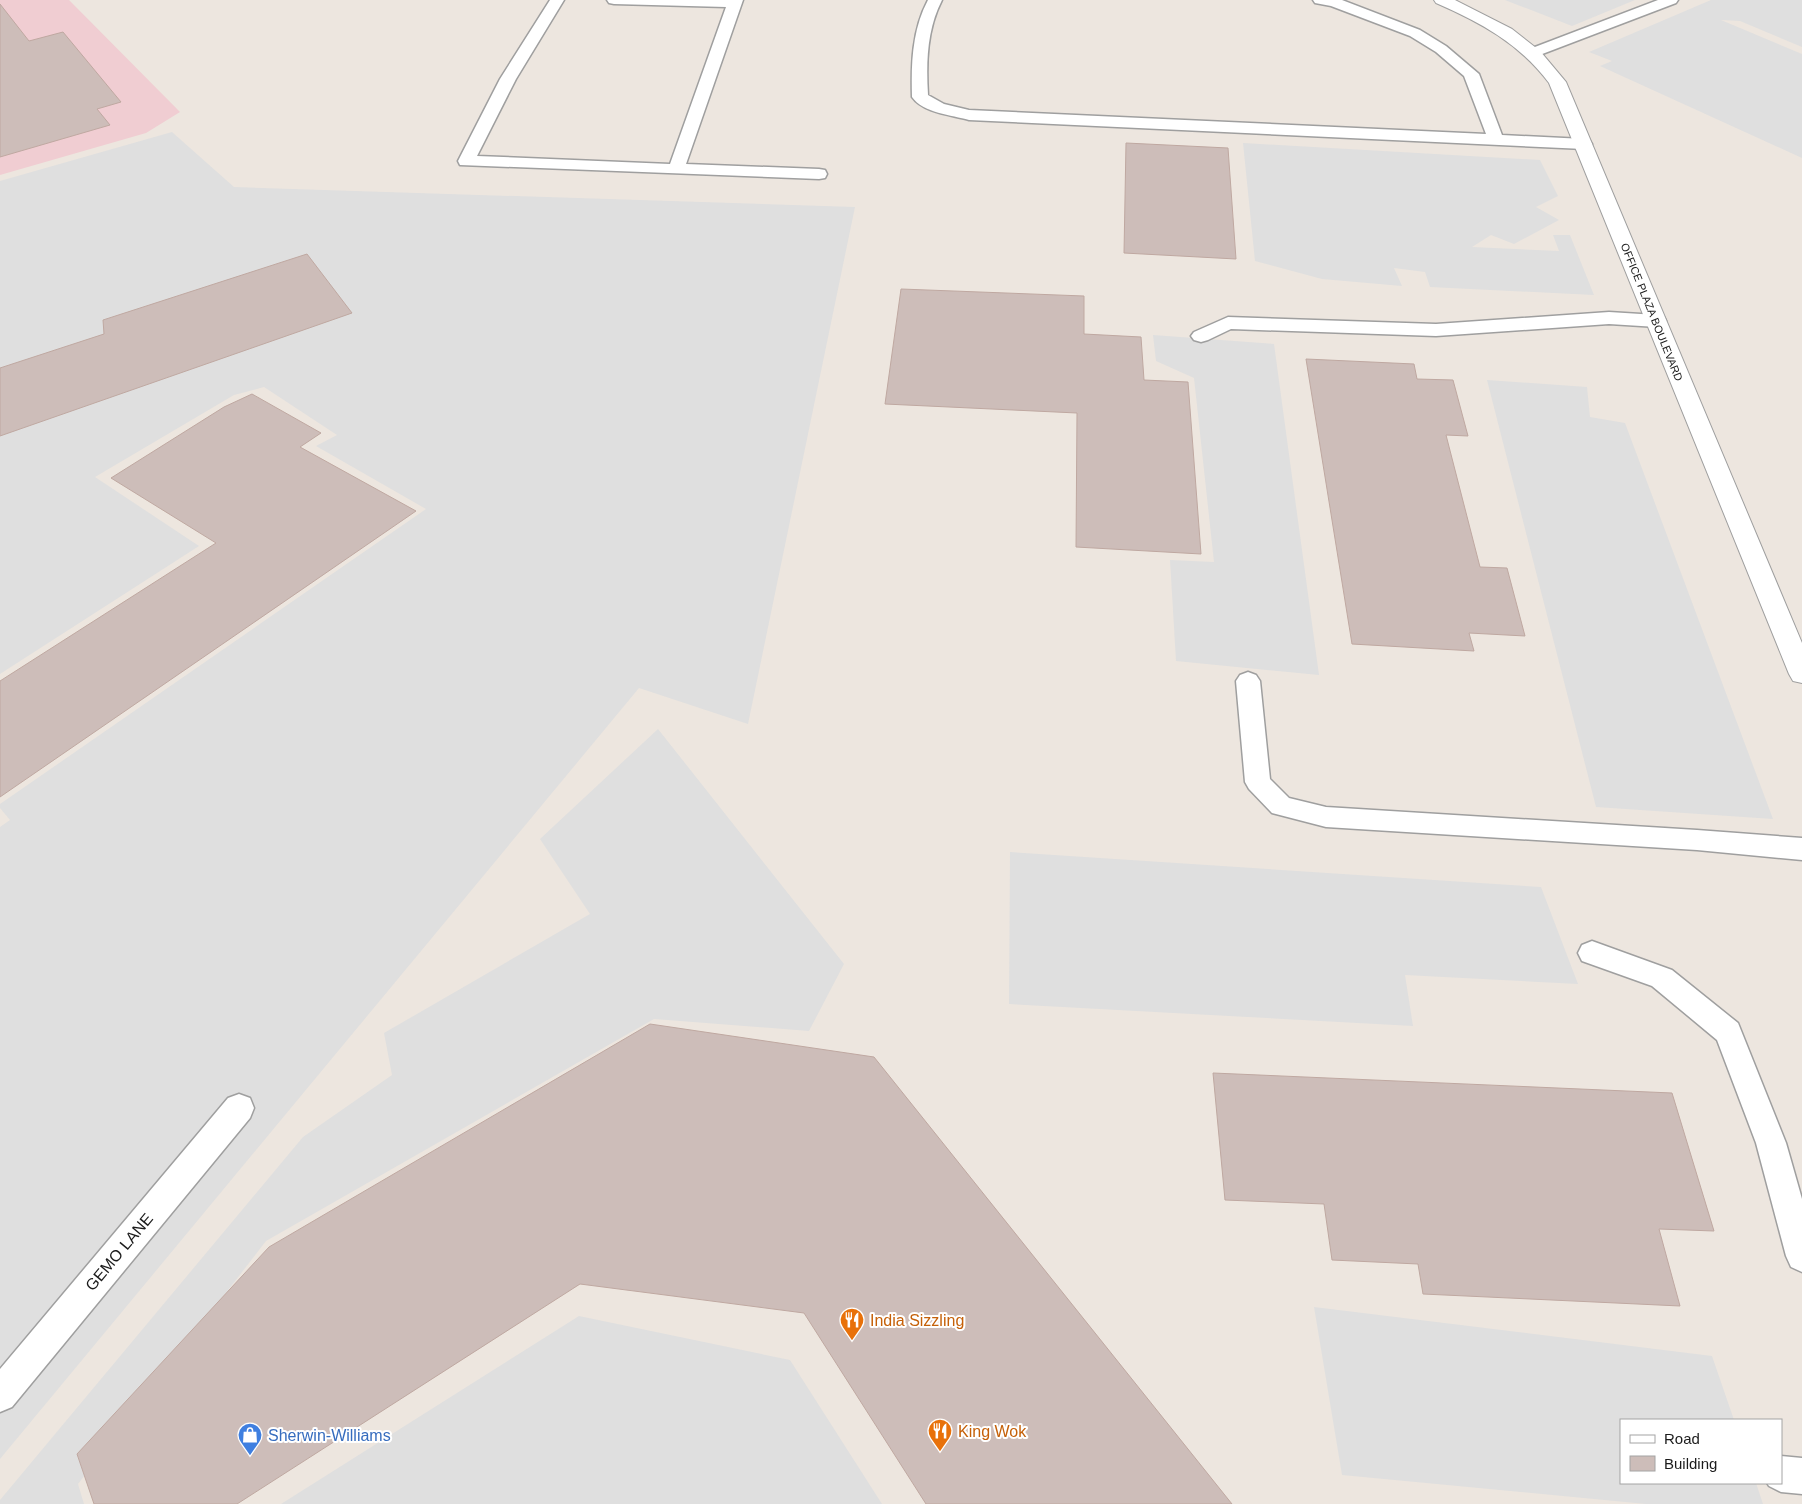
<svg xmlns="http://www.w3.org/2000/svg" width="1802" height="1504" font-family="Arial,sans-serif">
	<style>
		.commercial { fill: #f0cdd2 }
		.parking { fill: #dfdfdf }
		.building { fill: #cdbdb9; stroke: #bfa8a1 }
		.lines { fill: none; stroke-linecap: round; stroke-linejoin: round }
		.service-casing { stroke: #9f9f9f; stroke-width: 3 }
		.minor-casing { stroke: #9f9f9f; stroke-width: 2 }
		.service { fill: #fff; fill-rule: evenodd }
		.minor { fill: #fff; fill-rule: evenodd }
		.labels { text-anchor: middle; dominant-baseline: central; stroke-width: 4; stroke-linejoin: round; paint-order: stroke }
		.far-street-label { font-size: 11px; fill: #1b1b1b; stroke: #fff }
		.near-street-label { font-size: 16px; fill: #1b1b1b; stroke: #fff }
		.near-food-label { font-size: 16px; fill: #c56008; stroke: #fff; text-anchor: start }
		.near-shop-label { font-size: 16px; fill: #366cbe; stroke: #fff; text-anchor: start }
	</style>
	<rect width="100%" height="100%" fill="#ede6df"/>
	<path class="commercial" d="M0,0h69l111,112 -34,21 -146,42z"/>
	<path class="parking" d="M1505,0h130l-63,26z
		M1711,0h91v47l-62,-26 -19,-1 81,34v104l-202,-92 12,-5 -23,-9z
		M172,132l62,55 621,20 -107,517 -109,-36 -639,771v-632l10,-7 -10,-12v-4l426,-295 -110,-63 21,-11 -73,-48 -30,8 -139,82 104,69 -199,128v-493z
		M1243,143l297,17 18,36 -22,11 23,13 -45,24 -23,-9 -19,12 87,4 -6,-16h17l24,60 -164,-8 -5,-15 -31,-4 8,18 -80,-7 -67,-18z
		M1153,335l121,9 45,331 -143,-14 -6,-101 44,2 -20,-184 -38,-17z
		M1487,380l100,7 3,30 35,6 148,396 -177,-12z
		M658,729l186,235 -35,67 -155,-12 -388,222 -188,243 6,20h-84v-4l303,-363 89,-62 -8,-42 206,-119 -50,-75z
		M1010,852l531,35 37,97 -173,-9 8,51 -404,-22z
		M1314,1307l398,49 22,64h-113v63h135l7,21h-117l-304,-29z
		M579,1316l211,44 92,144h-601z"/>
	<path class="building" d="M0,4l29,37 34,-9 58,70 -24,7 13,16 -110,32z
		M1126,143l102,5 8,111 -112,-6z
		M307,254l45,59 -352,123v-68l104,-34 -1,-14z
		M901,289l183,7v38l57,3 3,43 44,2 13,172 -125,-7 1,-134 -192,-9z
		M1306,359l108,5 3,15 36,1 15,56 -22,-1 34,132 27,1 18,68 -56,-3 5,18 -122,-7z
		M252,394l69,39 -21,14 116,64 -416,286v-116l216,-138 -105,-65 113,-71z
		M650,1024l224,33 358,447h-306l-122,-191 -224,-29 -343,220h-143l-17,-50 192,-207z
		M1213,1073l459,20 42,138 -55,-2 21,77 -257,-12 -5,-30 -86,-4 -8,-56 -99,-4z"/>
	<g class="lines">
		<defs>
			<path id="service" d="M550,0h14l-48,79 -39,77 193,8 56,-157 -112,-3 -5,-1 -2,-3h136l-57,164 133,5 6,1 2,4 -2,4 -6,1 -359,-14 -2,-4 42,-82z
				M928,0h14c-15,29 -16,62 -14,95l16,9 25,6 517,24 -22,-58 -28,-24 -26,-16 -79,-30 -16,-3 -2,-3h29l78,30 26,16 33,28 23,61 82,4 6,2 2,3 -2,3 -6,2 -615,-29c-17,-5 -46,-7 -57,-23 -1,-33 0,-67 16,-97z
				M1658,0h20l-2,3 -139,53h-10l-3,-3 3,-3z
				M1609,312l48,3 7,2 2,4 -2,4 -7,2 -48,-3 -173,12 -205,-7 -23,11 -7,2 -7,-2 -3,-4 3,-4 34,-15 208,7z
				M1248,672l8,3 4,6 10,98 19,19 37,9 371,23 105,8v22l-105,-10 -371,-23 -54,-14 -23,-24 -4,-7 -9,-101 4,-6z
				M1592,941l80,29 66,53 48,120 16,56v73l-11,-5 -5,-11 -30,-113 -39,-103 -65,-54 -70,-25 -4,-8 4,-8z
				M239,1094l11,4 4,10 -4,10 -238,289 -12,5v-43l228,-271z
				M1781,1456l21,2v36l-21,-2 -12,-6 -2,-3h14z"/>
			<path id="minor" d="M1434,0h21l57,29 28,22 26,31 236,561v40l-9,-2 -4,-7 -240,-591c-29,-39 -69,-61 -113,-80z"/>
		</defs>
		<use href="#service" class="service-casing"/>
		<use href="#minor" class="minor-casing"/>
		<use href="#service" class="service"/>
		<use href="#minor" class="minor"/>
	</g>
	<defs>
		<symbol id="restaurant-pin" viewBox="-11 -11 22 30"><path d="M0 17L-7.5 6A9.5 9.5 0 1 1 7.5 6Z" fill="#e8710a" stroke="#fff"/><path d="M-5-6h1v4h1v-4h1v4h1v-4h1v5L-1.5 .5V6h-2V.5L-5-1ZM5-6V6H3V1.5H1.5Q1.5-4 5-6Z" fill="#fff"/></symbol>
		<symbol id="shop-pin" viewBox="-11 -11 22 30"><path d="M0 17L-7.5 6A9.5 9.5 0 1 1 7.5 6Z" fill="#3f7fe0" stroke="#fff"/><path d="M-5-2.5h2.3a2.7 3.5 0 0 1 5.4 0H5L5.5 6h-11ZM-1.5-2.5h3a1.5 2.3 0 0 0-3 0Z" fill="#fff"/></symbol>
	</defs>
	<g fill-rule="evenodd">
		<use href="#restaurant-pin" x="838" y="1306" width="28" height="38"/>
		<use href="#restaurant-pin" x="926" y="1417" width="28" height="38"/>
		<use href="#shop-pin" x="236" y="1421" width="28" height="38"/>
	</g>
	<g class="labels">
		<g class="far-street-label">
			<text transform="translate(1652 312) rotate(68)">OFFICE PLAZA BOULEVARD</text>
		</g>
		<g class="near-street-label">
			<text transform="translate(119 1252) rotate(-50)">GEMO LANE</text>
		</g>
		<g class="near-food-label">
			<text x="870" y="1320">India Sizzling</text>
			<text x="958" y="1431">King Wok</text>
		</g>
		<g class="near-shop-label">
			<text x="268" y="1435">Sherwin-Williams</text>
		</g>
	</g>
	<rect x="1620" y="1419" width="162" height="65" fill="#ffffff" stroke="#a4a4a4"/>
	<rect x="1630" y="1435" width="25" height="8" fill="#ffffff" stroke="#a4a4a4"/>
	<text x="1664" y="1444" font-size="15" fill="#1b1b1b">Road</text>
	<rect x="1630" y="1456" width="25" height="15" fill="#cdbdb9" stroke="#a4a4a4"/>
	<text x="1664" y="1469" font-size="15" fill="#1b1b1b">Building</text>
</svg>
